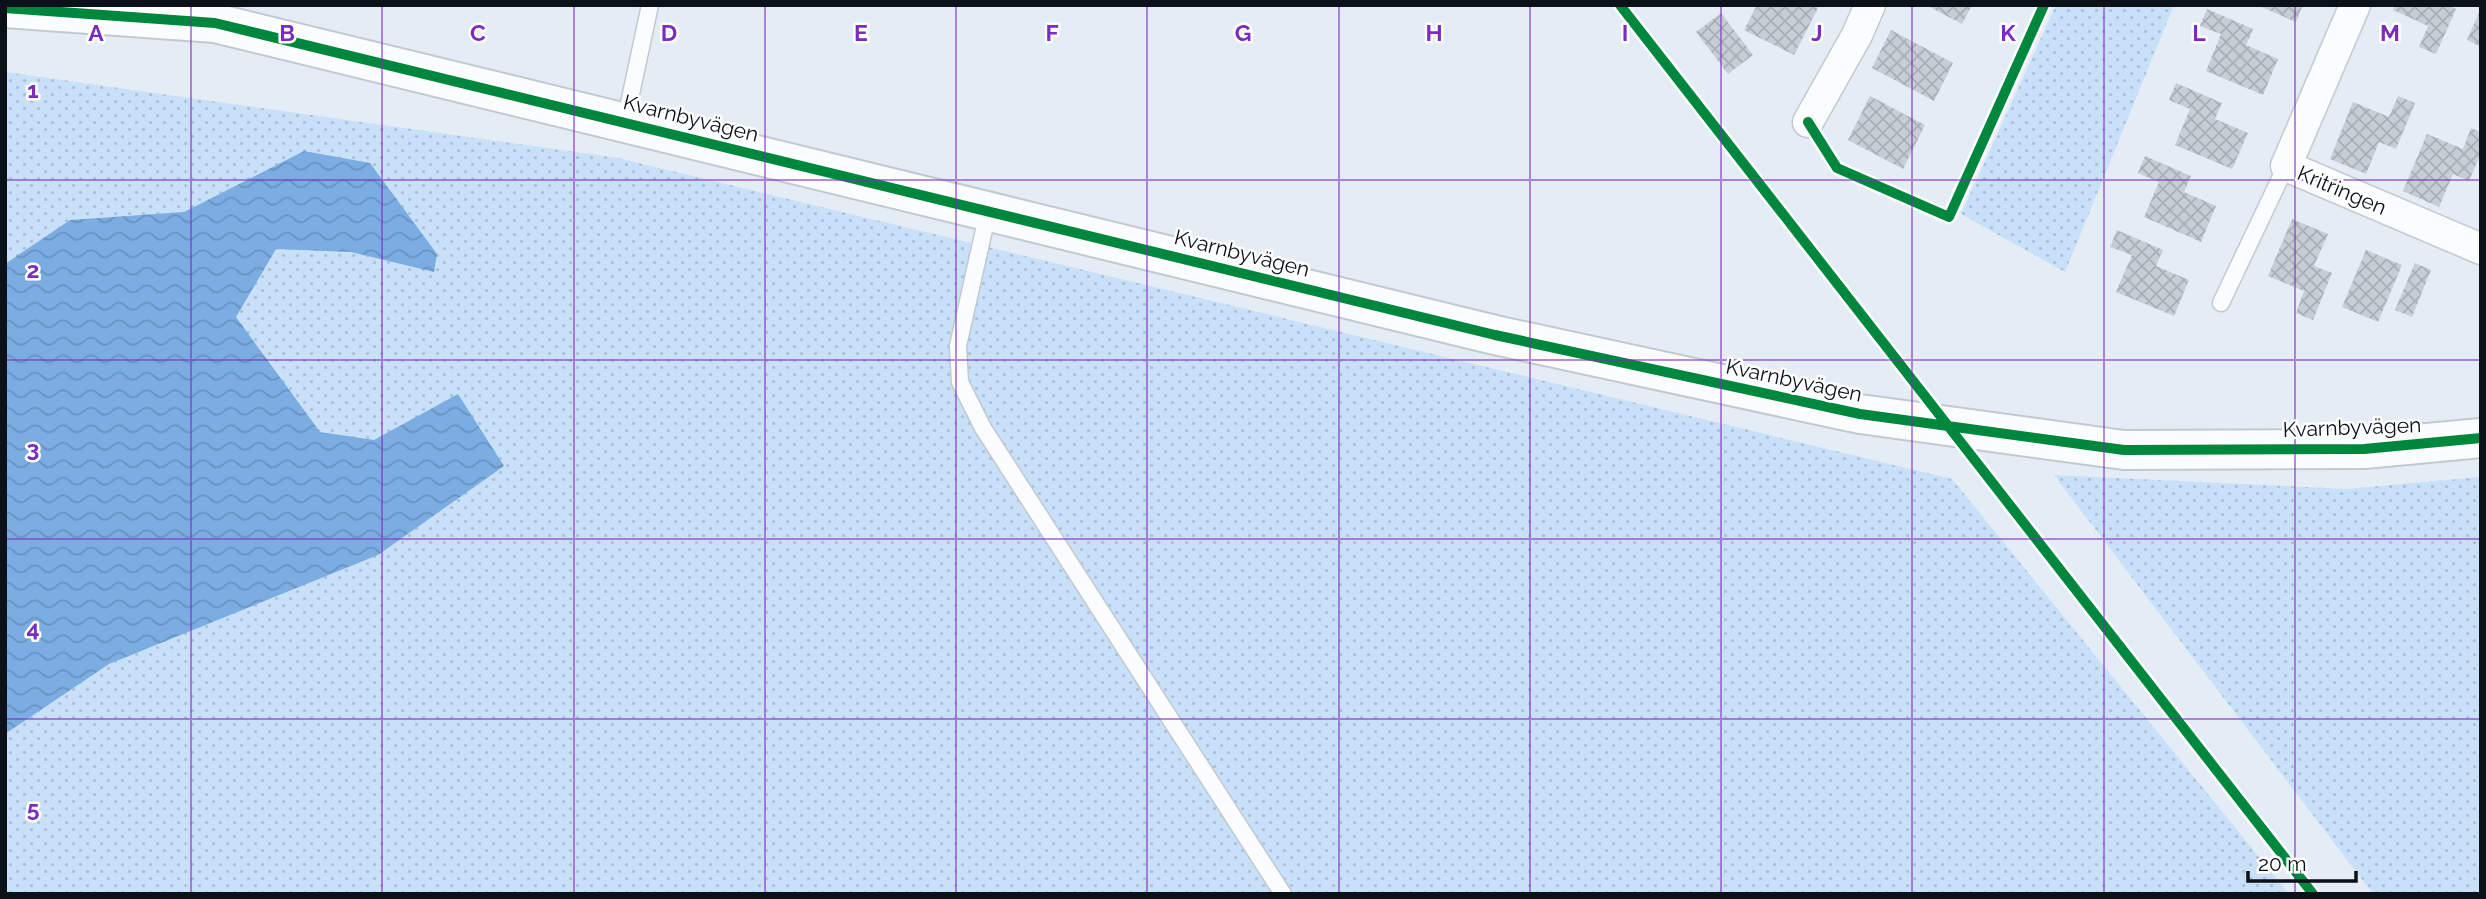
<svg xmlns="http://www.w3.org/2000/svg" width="2486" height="899" font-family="Raleway,sans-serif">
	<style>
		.grass { fill: url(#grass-dots) }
		.water { fill: url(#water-waves) }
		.building { fill: url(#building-cross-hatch) }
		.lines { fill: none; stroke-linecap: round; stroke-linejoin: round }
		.lane-casing { stroke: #c2c9d1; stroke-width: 19 }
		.street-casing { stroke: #c2c9d1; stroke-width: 33 }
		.secondary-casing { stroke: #c2c9d1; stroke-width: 42 }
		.lane { stroke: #fbfcfe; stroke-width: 16 }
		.street { stroke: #fbfcfe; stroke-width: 30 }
		.secondary { stroke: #fbfcfe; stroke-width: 38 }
		.cycleway-casing { stroke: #fff; stroke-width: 15 }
		.cycleway { stroke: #00873e; stroke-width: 10 }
		.grid { fill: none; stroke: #7b2cbf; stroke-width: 2; stroke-opacity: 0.55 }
		.labels { text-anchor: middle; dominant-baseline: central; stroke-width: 5; stroke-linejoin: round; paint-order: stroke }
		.street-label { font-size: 21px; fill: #0b1118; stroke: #fff }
		.grid-label { font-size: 23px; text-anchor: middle; font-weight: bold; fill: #7b2cbf; stroke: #fff; stroke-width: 5; stroke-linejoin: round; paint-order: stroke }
	</style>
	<defs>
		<pattern id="grass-dots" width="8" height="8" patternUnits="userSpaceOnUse" patternTransform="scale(1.75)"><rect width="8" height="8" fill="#c9e0f9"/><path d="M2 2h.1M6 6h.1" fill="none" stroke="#abbfd5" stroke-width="1.8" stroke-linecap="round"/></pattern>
		<pattern id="water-waves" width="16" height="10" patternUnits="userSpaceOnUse" patternTransform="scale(1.75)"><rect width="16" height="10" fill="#7bace2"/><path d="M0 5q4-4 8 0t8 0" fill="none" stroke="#6993c1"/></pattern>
		<pattern id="building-cross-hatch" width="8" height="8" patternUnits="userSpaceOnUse" patternTransform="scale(1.75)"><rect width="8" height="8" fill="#c6cdd5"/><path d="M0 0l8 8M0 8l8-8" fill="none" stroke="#a9afb6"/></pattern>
	</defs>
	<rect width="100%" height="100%" fill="#e4ecf5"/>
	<path class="grass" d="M2056,5h118l-109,267 -104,-58z
		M5,72l613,86 1334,321 337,415h-2284z
		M2054,475l293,14 134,-12v417h-108z"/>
	<path class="water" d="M304,151l66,12 67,91 -3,18 -83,-20 -75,-3 -40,68 84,115 54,8 84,-46 46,72 -126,89 -269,109 -104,70v-470l65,-44 114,-8z"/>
	<path class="building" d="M1757,5h56l5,3 -24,47 -50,-25z
		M1926,5h46l-10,19z
		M2257,5h46l-7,17z
		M2395,5h53l8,4 -20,45 -17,-7 9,-21 -35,-16z
		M2481,8v39l-14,-7z
		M2207,9l46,20 -7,16 32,14 -15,36 -57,-24 15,-37 -21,-8z
		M1721,13l32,42 -25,19 -32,-42z
		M1891,30l62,33 -19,38 -62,-33z
		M2176,83l46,20 -7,16 33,14 -16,36 -57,-24 15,-36 -21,-9z
		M1870,96l55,29 -22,44 -55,-29z
		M2398,96l17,7 -19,46 -17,-7 -13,32 -36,-15 23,-57 36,15z
		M2471,128l10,4v21l-12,28 -16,-7 -14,33 -36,-16 24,-57 36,15z
		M2145,156l46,20 -7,16 32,14 -15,36 -57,-25 15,-35 -21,-9z
		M2292,219l36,15 -14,32 18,7 -19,47 -17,-7 8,-22 -36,-15z
		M2117,230l46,20 -7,16 33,14 -15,36 -58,-24 16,-37 -22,-8z
		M2366,250l36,15 -24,57 -36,-15z
		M2415,263l16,7 -19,47 -17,-7z"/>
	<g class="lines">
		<defs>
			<path id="lane" d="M625,122l25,-117
				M988,212l-30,134 2,36 23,46 300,466
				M2221,303l65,-137"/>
			<path id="street" d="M2355,5l-69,161 195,83
				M1808,122l49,-87 13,-30"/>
			<path id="secondary" d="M5,8l210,15 1280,312 365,79 264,36 240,-1 117,-11"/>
		</defs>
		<use href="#lane" class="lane-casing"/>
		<use href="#street" class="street-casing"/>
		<use href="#secondary" class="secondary-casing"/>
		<use href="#lane" class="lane"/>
		<use href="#street" class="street"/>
		<use href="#secondary" class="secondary"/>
		<defs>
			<path id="cycleway" d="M1620,5l693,889
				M5,8l210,15 1280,312 365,79 264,36 240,-1 117,-11
				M1808,122l29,46 112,49 95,-212"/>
		</defs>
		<use href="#cycleway" class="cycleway-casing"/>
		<use href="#cycleway" class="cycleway"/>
	</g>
	<path class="grid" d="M191,5v889M382,5v889M574,5v889M765,5v889M956,5v889M1147,5v889M1339,5v889M1530,5v889M1721,5v889M1912,5v889M2104,5v889M2295,5v889M5,180h2476M5,360h2476M5,539h2476M5,719h2476"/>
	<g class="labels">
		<g class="street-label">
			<text transform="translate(691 118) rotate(14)">Kvarnbyvägen</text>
			<text transform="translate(2342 190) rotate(23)">Kritringen</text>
			<text transform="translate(1242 253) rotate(14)">Kvarnbyvägen</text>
			<text transform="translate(1794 380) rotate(12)">Kvarnbyvägen</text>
			<text transform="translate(2352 427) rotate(-2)">Kvarnbyvägen</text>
		</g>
	</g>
	<g class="grid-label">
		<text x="96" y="41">A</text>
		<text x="287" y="41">B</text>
		<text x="478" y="41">C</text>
		<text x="669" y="41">D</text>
		<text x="861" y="41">E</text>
		<text x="1052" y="41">F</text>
		<text x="1243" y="41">G</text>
		<text x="1434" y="41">H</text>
		<text x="1625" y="41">I</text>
		<text x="1817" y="41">J</text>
		<text x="2008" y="41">K</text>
		<text x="2199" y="41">L</text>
		<text x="2390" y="41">M</text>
		<text x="33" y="98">1</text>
		<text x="33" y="278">2</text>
		<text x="33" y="457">3</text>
		<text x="33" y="637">4</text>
		<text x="33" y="817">5</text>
	</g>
	<rect width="2486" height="899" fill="none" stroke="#0b1118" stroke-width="14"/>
	<path d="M2248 871v10h108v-10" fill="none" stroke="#0b1118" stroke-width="3.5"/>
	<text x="2258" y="871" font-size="21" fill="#0b1118" stroke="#ffffff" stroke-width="5" paint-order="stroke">20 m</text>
</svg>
